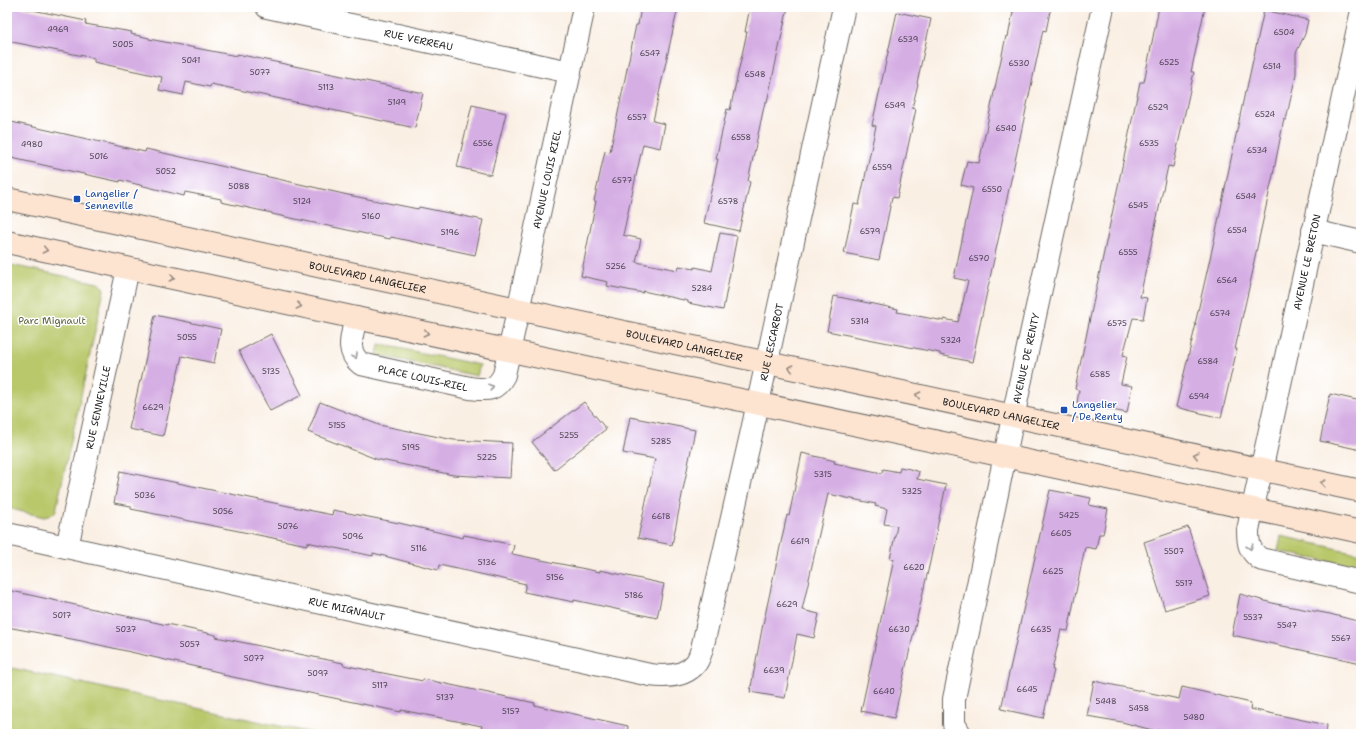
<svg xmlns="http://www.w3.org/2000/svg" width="1368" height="741" font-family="'Shantell Sans',sans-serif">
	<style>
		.green { fill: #b9c86a; stroke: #6a7243 }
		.building { fill: #d5aee4 }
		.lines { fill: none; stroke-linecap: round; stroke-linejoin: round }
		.minor-casing { stroke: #6a6662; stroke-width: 24 }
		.secondary-casing { stroke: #6a6662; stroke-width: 24 }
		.minor { stroke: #fff; stroke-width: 22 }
		.secondary { stroke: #fde4d1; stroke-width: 22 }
		.oneway { stroke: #988a80 }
		.oneway2 { stroke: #999 }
		.transit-dot { fill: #1a4fb4; stroke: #fff; stroke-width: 1.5 }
		.labels { text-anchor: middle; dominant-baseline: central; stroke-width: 3; stroke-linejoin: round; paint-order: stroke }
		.number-label { font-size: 8px; fill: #4a404e }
		.street-label { font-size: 10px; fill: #1c1c1c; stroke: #fff }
		.transit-label { font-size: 10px; fill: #164399; stroke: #fff; text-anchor: start }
		.park-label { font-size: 10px; fill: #5b613b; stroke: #fff }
	</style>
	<rect width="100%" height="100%" fill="#fff"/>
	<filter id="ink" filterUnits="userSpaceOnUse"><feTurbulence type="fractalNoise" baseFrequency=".025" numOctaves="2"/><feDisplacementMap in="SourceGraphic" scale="8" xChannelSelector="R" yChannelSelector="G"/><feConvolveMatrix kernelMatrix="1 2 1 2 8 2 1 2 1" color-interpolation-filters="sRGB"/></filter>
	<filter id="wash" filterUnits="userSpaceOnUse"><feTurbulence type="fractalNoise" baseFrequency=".012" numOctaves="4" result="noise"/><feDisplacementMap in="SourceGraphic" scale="16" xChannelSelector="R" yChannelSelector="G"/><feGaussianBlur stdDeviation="0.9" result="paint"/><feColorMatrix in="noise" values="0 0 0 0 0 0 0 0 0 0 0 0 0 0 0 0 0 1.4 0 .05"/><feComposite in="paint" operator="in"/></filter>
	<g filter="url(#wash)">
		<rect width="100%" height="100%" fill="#faefe3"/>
		<path class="green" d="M7,265h4l87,18 5,4 1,3 -48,220c-3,5 -7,6 -12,7l-37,-9z
			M379,344l101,21 -3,11 -100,-21z
			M1281,536l80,18v15l-83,-18z
			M7,667l310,67h-310z"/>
		<g id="blocks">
			<path class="building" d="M7,7h11l68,14 -1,3 47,8 -1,2 18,4v1l88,17v-2l186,39 -8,35 -204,-44 -1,3 -24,-5 -3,13 -24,-5 3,-13 -68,-15v-4l-87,-17z
				M641,7h37l-25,114 12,3 -5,24 -17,-4 -20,91 18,4 -5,23 42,8 1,-4 15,3 1,-2 17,4 8,-38 17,3 -14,74 -35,-7v-2l-45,-10v2l-36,-7 1,-4 -27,-6 15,-75h-2l11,-50 5,1 26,-127h2z
				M750,7h38l-21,95h-2l-17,79 2,1 -11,49 -35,-8 14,-64h-2l11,-50 3,1 17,-78h-2z
				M1014,7h37l-5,24 -3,-1 -71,332 -32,-7v-2l-113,-22 7,-35 64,13 -1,3 47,9v-2l14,3 10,-41 -14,-3 19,-90 -12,-3 6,-24 12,2 27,-127 2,1z
				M1159,7h46l-14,65h3l-21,95 -5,-1 -28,131 7,1 -4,21 -10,-1 -10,37 4,1 -6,28 11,2 -5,27 -50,-10 2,-13 -4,-1 65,-307h4z
				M1264,10l44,10 -3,14 -9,19v21l-10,46 -2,-1 -11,56 -20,91h1l-19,83h2l-16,69 -45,-11 20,-83h-1l19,-83 31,-149h1z
				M897,12l34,7 -14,64 1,1 -6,24 4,1 -19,89 -5,-1 -13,63 -35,-7 10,-49 5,1 17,-79 -4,-1z
				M472,105l34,8 -15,62 -34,-8z
				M7,121l138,31 1,-3 202,46 70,14 1,-2 64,13 -8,35 -84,-18 -1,2 -118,-25v-1l-51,-11v-3l-36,-7 -1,4 -64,-16v2l-113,-25z
				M155,315l66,14 -7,34 -32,-7 -19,80 -34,-7 11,-49h1z
				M271,334l31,61 -32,16 -31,-60z
				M1330,394l31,7v49l-41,-9z
				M320,402l59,23 75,15 58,3 -2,35 -57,-3 -77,-16 -68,-27z
				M584,402l22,27 -52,41 -22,-28z
				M630,417l65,13 -23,115 -34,-7 17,-79 -32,-6z
				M802,453l33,8 -1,2 48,10 1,-4 16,3 1,-5 10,2 9,3 -2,7 29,6 -16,77 -36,156 -33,-7 33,-152h-4l7,-33 -13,-2 3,-15 -12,-3 1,-2 -48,-10 -26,116 17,4 -5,24 -17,-4 -12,64 -35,-6 12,-63 25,-114 2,1z
				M120,471l212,44 1,-5 66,13 64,15 1,-3 50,10 -2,9 88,18v-2l64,14 -7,34 -83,-18v2l-50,-10 2,-8 -87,-19 -1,5 -65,-17v3l-66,-14v3l-176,-36v-3l-17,-3z
				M1050,490l41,8 -2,7 19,4 -5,25h-4l-3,15 -11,-2 -17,84 -7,-1 -9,40h2l-11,48 -42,-9z
				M1188,527l22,69 -45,14 -21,-68z
				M7,590l160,35v-1l49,11v2l127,26v2l80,16v-2l112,24 -1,2 94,21 -1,8h-147l2,-8 -81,-16v2l-178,-37v-2l-141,-32 -75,-14z
				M1240,594l36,10 54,10 31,8v41l-129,-28z
				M1094,681l85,18 3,-12 69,16 -1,6 77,16 -1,9h-150l-19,-4 -1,1 -34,-9 -35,-6z"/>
		</g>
	</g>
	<g filter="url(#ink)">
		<use href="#blocks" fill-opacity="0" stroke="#6a6662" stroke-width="1"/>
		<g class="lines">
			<defs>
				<g id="minor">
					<path id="s1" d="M267,7l303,65"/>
					<path d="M1361,15l-113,515c0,14 1,20 12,29l101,23"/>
					<path d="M1313,231l48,11"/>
					<path id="s2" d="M356,318c-4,18 -11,33 5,46l109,24c17,2 25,4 34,-13l80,-368"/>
					<path id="s3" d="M7,534l643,141c15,2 35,2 46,-12 5,-7 6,-15 8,-23l47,-205 93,-428"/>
					<path id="s4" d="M67,547l61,-278"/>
					<path id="s5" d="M960,734l-6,-10v-25l66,-315 83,-377"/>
				</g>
				<g id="secondary">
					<path id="s6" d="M7,199l1354,292"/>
					<path d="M7,242l349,76 1005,214"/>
				</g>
			</defs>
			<use href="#minor" class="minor-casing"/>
			<use href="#secondary" class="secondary-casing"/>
			<use href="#minor" class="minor"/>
			<use href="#secondary" class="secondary"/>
		</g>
		<defs><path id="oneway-chevron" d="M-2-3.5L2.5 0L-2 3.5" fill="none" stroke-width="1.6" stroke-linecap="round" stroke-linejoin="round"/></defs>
		<g class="oneway">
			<use href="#oneway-chevron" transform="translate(45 250) rotate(12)"/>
			<use href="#oneway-chevron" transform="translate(172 278) rotate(12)"/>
			<use href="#oneway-chevron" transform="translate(299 306) rotate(12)"/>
			<use href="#oneway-chevron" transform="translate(426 333) rotate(12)"/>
			<use href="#oneway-chevron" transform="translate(791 368) rotate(-168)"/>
			<use href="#oneway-chevron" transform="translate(918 395) rotate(-168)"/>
			<use href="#oneway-chevron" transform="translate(1196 455) rotate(-168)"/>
			<use href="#oneway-chevron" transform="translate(1323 483) rotate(-168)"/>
		</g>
		<g class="oneway2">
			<use href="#oneway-chevron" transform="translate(355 356) rotate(61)"/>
			<use href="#oneway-chevron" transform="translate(491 387) rotate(-18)"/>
			<use href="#oneway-chevron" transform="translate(1250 547) rotate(71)"/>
		</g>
	</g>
	<g class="transit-dot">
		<rect x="73" y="195" width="8" height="8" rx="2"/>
		<rect x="1060" y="406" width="8" height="8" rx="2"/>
	</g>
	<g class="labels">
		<g class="number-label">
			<text x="58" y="29">4969</text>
			<text x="1284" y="32">6504</text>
			<text x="908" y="39">6539</text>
			<text x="123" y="44">5005</text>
			<text x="650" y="53">6547</text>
			<text x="191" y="60">5041</text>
			<text x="1169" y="62">6525</text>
			<text x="1019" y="63">6530</text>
			<text x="1272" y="66">6514</text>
			<text x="260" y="72">5077</text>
			<text x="755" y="74">6548</text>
			<text x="326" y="87">5113</text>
			<text x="397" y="102">5149</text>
			<text x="895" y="105">6549</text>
			<text x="1158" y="107">6529</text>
			<text x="1265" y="114">6524</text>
			<text x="637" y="117">6557</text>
			<text x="1006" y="128">6540</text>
			<text x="741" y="137">6558</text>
			<text x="483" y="143">6556</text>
			<text x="1149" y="143">6535</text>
			<text x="32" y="144">4980</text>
			<text x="1257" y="150">6534</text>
			<text x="99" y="156">5016</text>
			<text x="882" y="167">6559</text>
			<text x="166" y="171">5052</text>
			<text x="622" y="180">6577</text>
			<text x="239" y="186">5088</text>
			<text x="992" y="189">6550</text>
			<text x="1246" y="196">6544</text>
			<text x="302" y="201">5124</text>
			<text x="728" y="201">6578</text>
			<text x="1138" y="205">6545</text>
			<text x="371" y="216">5160</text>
			<text x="1237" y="230">6554</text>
			<text x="870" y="231">6579</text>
			<text x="450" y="232">5196</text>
			<text x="1128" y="252">6555</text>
			<text x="979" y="258">6570</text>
			<text x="616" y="266">5256</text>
			<text x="1227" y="280">6564</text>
			<text x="702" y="288">5284</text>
			<text x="1220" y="313">6574</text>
			<text x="860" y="321">5314</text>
			<text x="1117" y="323">6575</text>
			<text x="187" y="337">5055</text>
			<text x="951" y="340">5324</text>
			<text x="1208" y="361">6584</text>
			<text x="271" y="371">5135</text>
			<text x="1100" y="374">6585</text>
			<text x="1199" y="396">6594</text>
			<text x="153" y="407">6629</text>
			<text x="337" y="425">5155</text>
			<text x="569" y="435">5255</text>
			<text x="661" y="441">5285</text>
			<text x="411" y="447">5195</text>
			<text x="487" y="457">5225</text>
			<text x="823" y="474">5315</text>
			<text x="912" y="491">5325</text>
			<text x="145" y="495">5036</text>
			<text x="223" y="511">5056</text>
			<text x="1069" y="515">5425</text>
			<text x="661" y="516">6618</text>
			<text x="288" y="526">5076</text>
			<text x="1061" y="533">6605</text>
			<text x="353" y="536">5096</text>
			<text x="800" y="541">6619</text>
			<text x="419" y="548">5116</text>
			<text x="1174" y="551">5507</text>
			<text x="487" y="562">5136</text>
			<text x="914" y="567">6620</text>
			<text x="1053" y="571">6625</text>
			<text x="555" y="577">5156</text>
			<text x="1184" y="583">5517</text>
			<text x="634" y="595">5186</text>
			<text x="787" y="604">6629</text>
			<text x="62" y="615">5017</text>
			<text x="1253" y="617">5537</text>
			<text x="1287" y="625">5547</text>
			<text x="126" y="629">5037</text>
			<text x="899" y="629">6630</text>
			<text x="1041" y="629">6635</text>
			<text x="1341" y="638">5567</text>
			<text x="190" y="644">5057</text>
			<text x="254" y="658">5077</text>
			<text x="774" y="670">6639</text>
			<text x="318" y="673">5097</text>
			<text x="380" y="685">5117</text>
			<text x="1027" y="689">6645</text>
			<text x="884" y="691">6640</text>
			<text x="445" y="697">5137</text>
			<text x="1106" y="701">5448</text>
			<text x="1139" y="708">5458</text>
			<text x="511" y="711">5157</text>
			<text x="1194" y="717">5480</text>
		</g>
		<g class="street-label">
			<text stroke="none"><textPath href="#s1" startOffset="155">RUE VERREAU</textPath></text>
			<text stroke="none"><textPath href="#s2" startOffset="402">AVENUE LOUIS RIEL</textPath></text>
			<text transform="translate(1307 262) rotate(-78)">AVENUE LE BRETON</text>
			<text stroke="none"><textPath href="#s6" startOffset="369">BOULEVARD LANGELIER</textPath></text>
			<text stroke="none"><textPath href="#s3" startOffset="1038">RUE LESCARBOT</textPath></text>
			<text stroke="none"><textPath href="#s6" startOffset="693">BOULEVARD LANGELIER</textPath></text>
			<text stroke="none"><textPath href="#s5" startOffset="385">AVENUE DE RENTY</textPath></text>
			<text stroke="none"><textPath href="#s2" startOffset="113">PLACE LOUIS-RIEL</textPath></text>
			<text stroke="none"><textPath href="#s4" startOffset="143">RUE SENNEVILLE</textPath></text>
			<text stroke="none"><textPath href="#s6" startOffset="1017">BOULEVARD LANGELIER</textPath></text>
			<text stroke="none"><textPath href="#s3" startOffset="348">RUE MIGNAULT</textPath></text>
		</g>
		<g class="transit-label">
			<text x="85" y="193">Langelier /<tspan x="85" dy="12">Senneville</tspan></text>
			<text x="1072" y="404">Langelier<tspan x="1072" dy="12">/ De Renty</tspan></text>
		</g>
		<g class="park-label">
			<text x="52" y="320">Parc Mignault</text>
		</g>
	</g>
	<rect width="1368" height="741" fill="none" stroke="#fff" stroke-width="24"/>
</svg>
